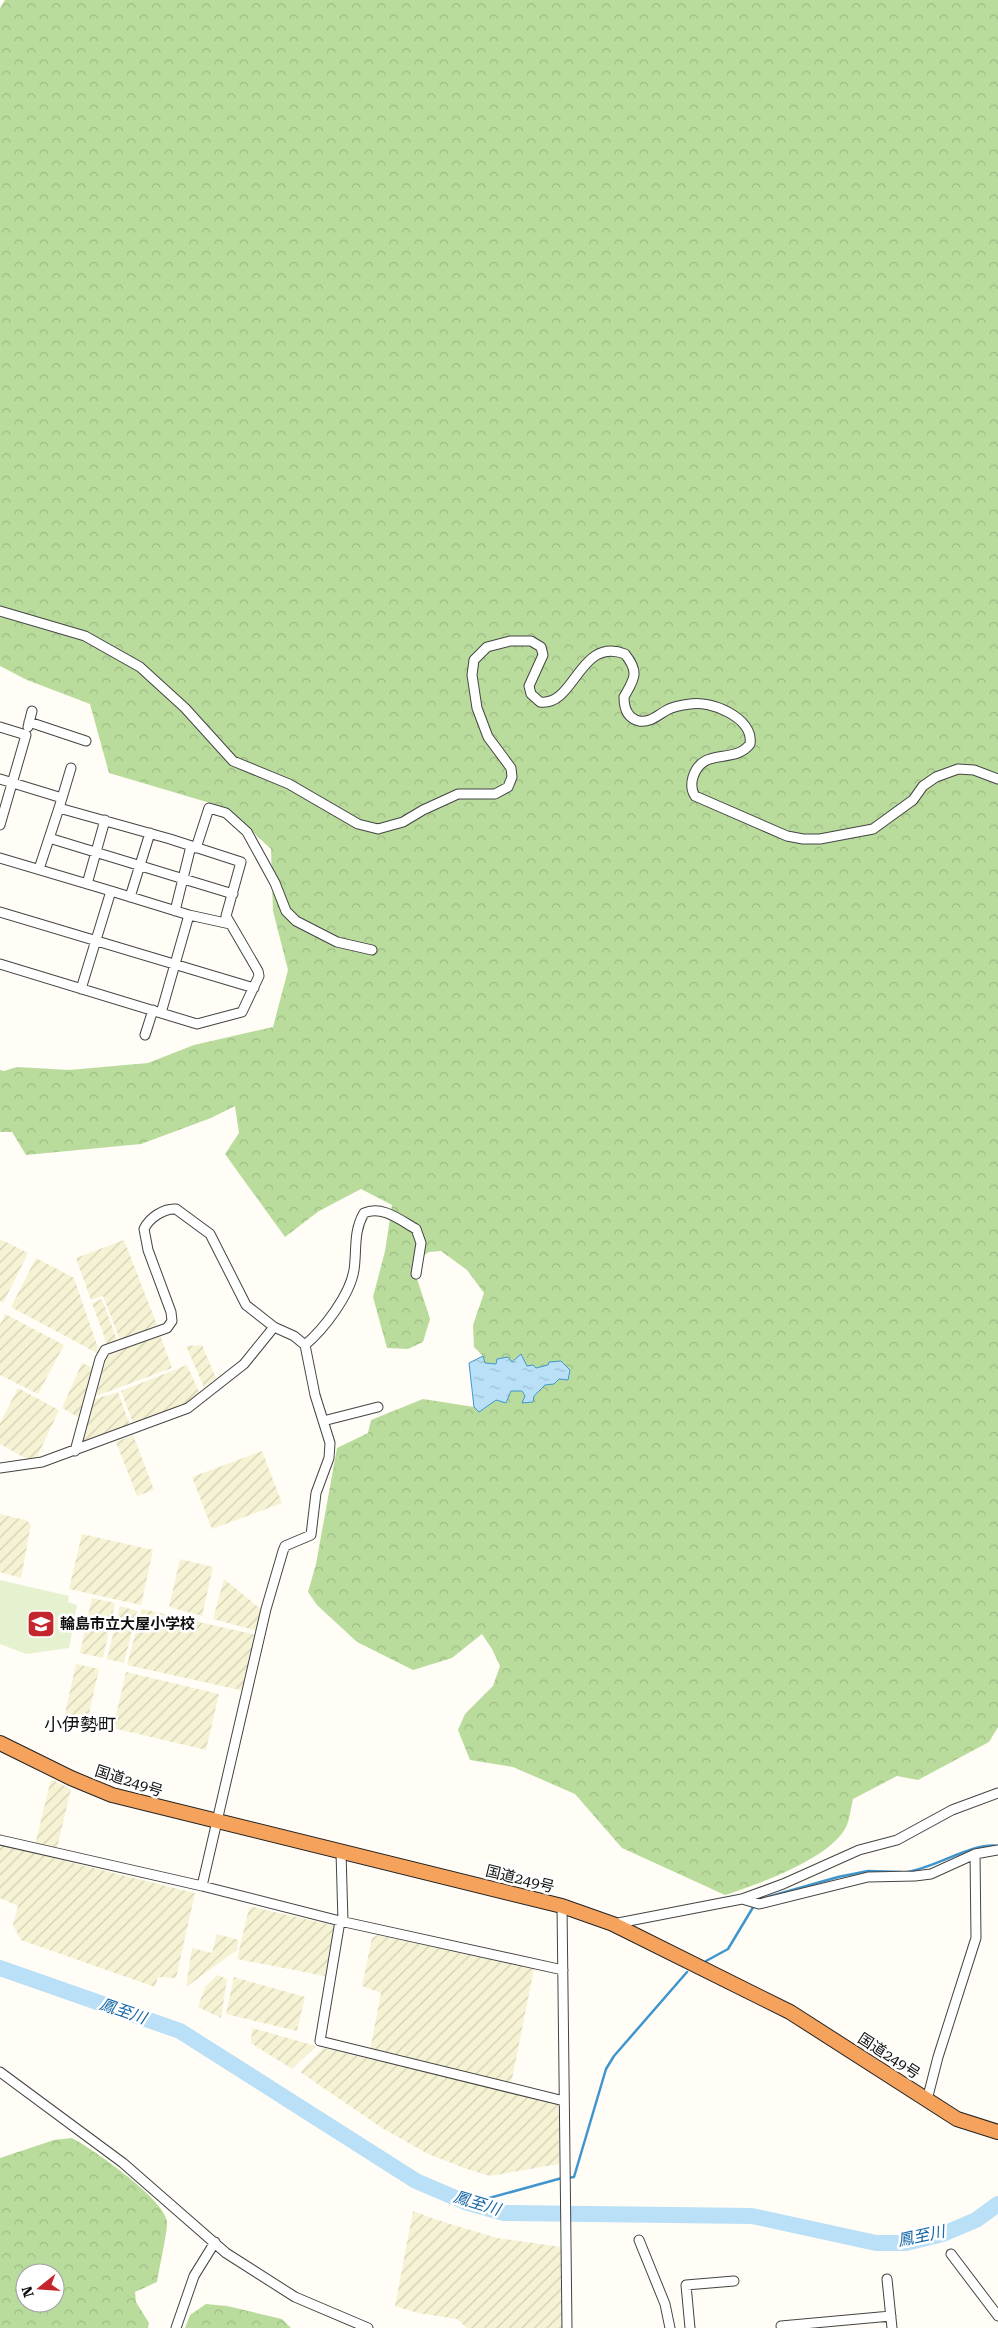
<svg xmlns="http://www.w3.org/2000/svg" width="998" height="2328" font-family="'Roboto Serif','Noto Sans JP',serif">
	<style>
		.farmland { fill: url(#farmland-furrows) }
		.forest { fill: url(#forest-crowns); fill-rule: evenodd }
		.pitch { fill: #e6f2cf }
		.water { fill: url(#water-ripples); stroke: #3f96cf }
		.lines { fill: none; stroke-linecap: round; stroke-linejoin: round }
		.stream { stroke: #3f96cf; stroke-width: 2.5 }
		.river { stroke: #b9e0f7; stroke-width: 16 }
		.minor-casing { stroke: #444; stroke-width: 11 }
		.highway-casing { stroke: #222; stroke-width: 16 }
		.minor { stroke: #fff; stroke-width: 9 }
		.highway { stroke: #f5a25d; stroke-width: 14 }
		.labels { text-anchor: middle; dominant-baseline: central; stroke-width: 5; stroke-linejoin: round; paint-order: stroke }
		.poi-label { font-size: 15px; font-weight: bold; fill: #111; stroke: #fff; text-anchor: start }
		.street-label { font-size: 15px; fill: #111; stroke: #fff }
		.water-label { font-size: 16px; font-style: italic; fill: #1768a6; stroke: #fff }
		.quarter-label { font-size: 18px; fill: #111; stroke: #fff }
	</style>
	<defs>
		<pattern id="farmland-furrows" width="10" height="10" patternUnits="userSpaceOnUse" patternTransform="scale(1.25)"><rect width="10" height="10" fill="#f6f3d4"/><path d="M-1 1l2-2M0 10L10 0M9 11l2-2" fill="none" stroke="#d2cfb5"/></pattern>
		<pattern id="forest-crowns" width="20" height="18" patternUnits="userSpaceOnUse" patternTransform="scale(1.25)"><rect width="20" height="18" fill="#b9dc9c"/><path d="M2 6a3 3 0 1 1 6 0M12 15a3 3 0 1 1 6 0" fill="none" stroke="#9ebc85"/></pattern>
		<pattern id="water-ripples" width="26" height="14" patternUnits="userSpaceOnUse" patternTransform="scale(1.25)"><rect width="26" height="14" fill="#b9e0f7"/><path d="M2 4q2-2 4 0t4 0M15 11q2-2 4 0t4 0" fill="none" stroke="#9ebfd3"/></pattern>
	</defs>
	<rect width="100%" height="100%" fill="#fffdf5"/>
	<path class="farmland" d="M0,1239l28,14 -25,50 -3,-2z
		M124,1240l33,85 -37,15 -17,-44 -12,4 -15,-42z
		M36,1258l38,20 24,70 -1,5 -86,-46z
		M102,1299l15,41 -10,4 -15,-41z
		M5,1314l59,31 -26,49 -38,-19v-50z
		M160,1335l12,33 -76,28 11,-40z
		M202,1345l14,33 -12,9 -18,-41z
		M82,1363l11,5 -15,49 -16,-9z
		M187,1365l12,27 -13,12 -53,19 -12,-32z
		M18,1388l41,22 -22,47 -10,2 -27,-15v-21z
		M118,1392l12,33 -48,18 13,-44z
		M133,1435l21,55 -17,6 -21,-54z
		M262,1451l20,52 -70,26 -20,-52z
		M0,1514l25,6 6,4 -10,54 -21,-6z
		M82,1534l71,16 -12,55 -72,-16z
		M180,1559l33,8 -11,49 -33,-9z
		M224,1579l38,31 -4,21 -45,-12z
		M92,1598l23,5 -12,55 -23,-5z
		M120,1606l17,5 -13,52 -17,-4z
		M142,1609l114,26 -12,54 -4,1 -113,-25z
		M76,1664l23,5 -12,54 -23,-5z
		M126,1672l93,22 -13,56 -93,-22z
		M51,1779l20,10 -14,59 -22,-3z
		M0,1845l195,48 -19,85 -18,-1 -3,10 -134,-47 -8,-15 5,-19 -18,-8z
		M253,1907l83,19 -11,50 -88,-17 12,-51z
		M217,1934l22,6 -2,10 -51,37 6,-39 20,5z
		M378,1935l156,34 -23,115 -141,-34 11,-57 -19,-7 10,-48z
		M217,1975l10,4 -6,39 -23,-11 7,-20z
		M234,1977l71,20 -8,34 -71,-17z
		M252,2028l64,18 -24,23 -41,-26z
		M323,2048l236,56v60l-69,12 -23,-7 -39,-15 -46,-26 -82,-56z
		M413,2211l21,8 63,19 64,9 2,81h-96l-10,-9 -39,-6 -23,-7z"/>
	<path class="forest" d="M5,0h993v1727l-9,15 -71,38 -21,-4 -44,23c-2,8 -3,18 -6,26 -14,33 -89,59 -122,70l-103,-47 -47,-54 -62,-27 -43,-7 -12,-30 7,-16 28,-28 7,-20 -8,-17 -10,-15 -30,24 -39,12 -56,-28 -40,-37 -9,-13 8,-28 21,-116 31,-15 3,-13 52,-21 51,8 5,5 17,-12 11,-4 4,-5h10l4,5 -3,7 23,-18 9,-1 -6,-19 -7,4 -14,-3 -4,-7 -27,5 -12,-1 -1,-7 -9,-9 -1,-22 11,-32 -17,-23 -26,-19 -12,1 -17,11 18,56 -7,23 -15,7 -21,-1 -14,-51 12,-46 7,-46 -31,-16 -42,22 -34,26 -60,-83 14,-21 -4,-27 -24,12 -70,26 -115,11 -14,-23h-12v-62l4,1 13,-4 52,3 79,-7 46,-18 79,-18 15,-57 -15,-59 -2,-62 -44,-41 -118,-35 -19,-69 -63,-24 -27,-14v-658z
		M72,2138c21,11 91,60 95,83 1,8 -8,49 -10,61l-22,10 1,10 13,21 -1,5h-148v-170l54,-18zM25,2273h30v30h-30z
		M206,2304l21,2 55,13 9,9h-106l5,-13z"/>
	<path class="pitch" d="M0,1580l69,16 -1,6 9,3 -8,43 -43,6 -26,-10z"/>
	<path class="water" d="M521,1354l6,12 6,-1 3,3 12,-3 1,-3 12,-1 9,9 -2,10 -9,-1 -5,5 -9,1 -11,11 -1,6 -11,1 3,-7 -3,-5h-11l-5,12 -10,-3 -17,12 -5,-5 -5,-44 14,-7 2,7 11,1 1,-5 11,-2 4,5z"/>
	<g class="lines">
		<path class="stream" d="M907,1872c28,-4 66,-30 91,-26
			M760,1899l78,-22 30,-6 33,1
			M706,1961l22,-12 27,-45
			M567,2178l7,-1 32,-108 8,-13 73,-84
			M471,2203l91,-25"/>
		<path class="river" d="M0,1968l180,63 236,150 49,21 39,11 248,3 124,27h30l37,-9 33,-14 22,-16"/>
		<defs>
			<path id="minor" d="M0,611l85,25 55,31 45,41 48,53 56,23 69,40 20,5 25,-7 20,-12 35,-16h37l13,-7 4,-10 -1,-9 -23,-31 -11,-29 -5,-33 2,-15 13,-13 23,-6h21l10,6 2,8 -14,31 2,8 9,8c35,5 39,-66 85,-48 15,19 9,25 -1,43 0,11 3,21 15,24 11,2 19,-6 28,-11 7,-4 15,-5 23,-6 21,-4 64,14 60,40 -16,21 -47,2 -57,33 -2,7 -2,13 2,19l92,40 16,3h17l53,-10 40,-29 10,-14 13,-9 22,-8 16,1 24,9
				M29,722l57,19
				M0,727l26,8 -26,90
				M28,727l4,-16
				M0,779l62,19 -3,10 111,31 71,23 -15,54 32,55 1,5 -17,36 -45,12 -197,-60
				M62,798l9,-30
				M49,838l184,56
				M196,848l13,-40 17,5 21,19 28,51 11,28 10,10 41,21 35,8
				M0,858l111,33
				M39,869l20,-61
				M87,884l18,-64
				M130,897l20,-64
				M175,911l16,-65
				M0,912l254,76
				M81,989l30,-98 78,24
				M161,1013l28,-98 41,9
				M145,1035l8,-25
				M305,1345c19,-16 45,-50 49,-75 3,-20 -1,-38 10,-57 18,-8 36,7 52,16l5,14 -5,31
				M323,1421l55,-14
				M75,1451l25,-92 5,-9 62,-22 5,-7 -1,-9 -23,-62 -4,-21c5,-11 20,-21 32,-20l34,25 36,71 28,22 20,9 11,9 10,50 15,48 -1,15 -13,35 -5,42 -26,11 -2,5 -17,58 -64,277
				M0,1468l42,-6 146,-54 56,-44 30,-37
				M0,1840l202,46 138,35 223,49
				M341,1852l2,70
				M742,1899l17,5 109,-27 47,-1 16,-2 44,-20 23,-4
				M562,1906l5,422
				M340,1921l-20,120 244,60
				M613,1924l129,-25 41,-15 76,-34 38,-10 55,-30 46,-17
				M0,2072l123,91 103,90 69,44 73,31
				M927,2100l11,-43 38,-119 -1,-84
				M639,2240l26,64 5,24
				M951,2254l47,62
				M887,2279l5,49
				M781,2326l110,-10
				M176,2328l18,-52 21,-34
				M690,2328l-4,-43 48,-4"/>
			<path id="highway" d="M0,1743l71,35 41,17 450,111 51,18 177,88 167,107 41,13"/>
		</defs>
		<use href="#minor" class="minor-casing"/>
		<use href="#highway" class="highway-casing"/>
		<use href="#minor" class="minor"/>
		<use href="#highway" class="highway"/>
	</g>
	<defs>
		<symbol id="school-square" viewBox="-11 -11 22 22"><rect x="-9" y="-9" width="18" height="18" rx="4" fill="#c4262e" stroke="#fff"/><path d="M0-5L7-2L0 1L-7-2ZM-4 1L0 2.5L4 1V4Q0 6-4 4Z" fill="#fff"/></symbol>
	</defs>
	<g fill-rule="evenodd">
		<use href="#school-square" x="25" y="1608" width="32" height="32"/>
	</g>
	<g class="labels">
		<g class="poi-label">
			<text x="60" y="1624">輪島市立大屋小学校</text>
		</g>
		<g class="street-label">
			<text transform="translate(129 1781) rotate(18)">国道249号</text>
			<text transform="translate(520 1879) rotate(14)">国道249号</text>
			<text transform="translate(889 2056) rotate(33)">国道249号</text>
		</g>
		<g class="water-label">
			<text transform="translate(123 2011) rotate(19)">鳳至川</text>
			<text transform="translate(477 2203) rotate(17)">鳳至川</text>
			<text transform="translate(921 2236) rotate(-12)">鳳至川</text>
		</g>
		<g class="quarter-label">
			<text x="80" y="1724">小伊勢町</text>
		</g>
	</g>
	<g transform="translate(40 2288) rotate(253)"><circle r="24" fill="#ffffff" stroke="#a0a0a0"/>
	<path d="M0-4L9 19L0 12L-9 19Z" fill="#c4262e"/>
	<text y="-8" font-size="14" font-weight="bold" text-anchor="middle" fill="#111111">N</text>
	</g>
</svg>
